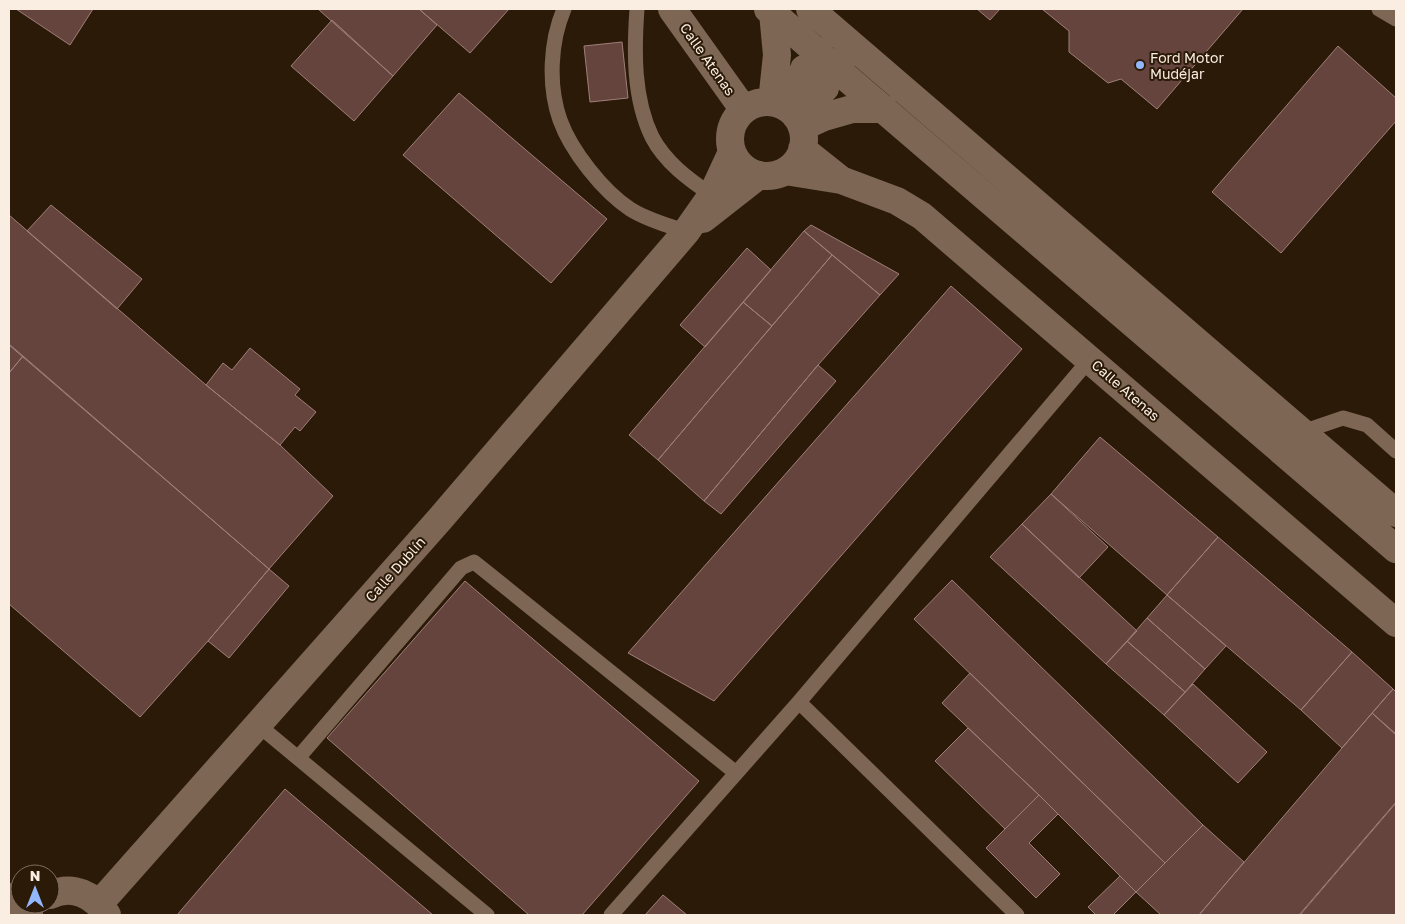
<svg xmlns="http://www.w3.org/2000/svg" width="1405" height="924" font-family="'Golos Text',sans-serif">
	<style>
		.building { fill: #65443e; stroke: #9f7f79 }
		.lines { fill: none; stroke-linecap: round; stroke-linejoin: round }
		.service { stroke: #7d6754; stroke-width: 15 }
		.minor { stroke: #7d6754; stroke-width: 28 }
		.secondary { stroke: #7d6754; stroke-width: 28 }
		.poi-dot { fill: #92b7fd; stroke: #2c1a08; stroke-width: 2 }
		.labels { text-anchor: middle; dominant-baseline: central; stroke-width: 4; stroke-linejoin: round; paint-order: stroke }
		.poi-label { font-size: 14px; fill: #faede2; stroke: #2c1a08; text-anchor: start }
		.street-label { font-size: 14px; fill: #faede2; stroke: #2c1a08 }
	</style>
	<rect width="100%" height="100%" fill="#2c1a08"/>
	<path class="building" d="M16,9h77l-23,36z
		M318,9h101l18,16 -44,51z
		M419,9h90l-39,44z
		M977,9h23l-10,11z
		M1042,9h201l-86,100 -36,-30 -13,4 -39,-31v-21z
		M332,20l61,56 -39,45 -63,-55z
		M622,42l6,56 -38,4 -6,-56z
		M1338,46l58,52v23l-115,132 -69,-61z
		M459,93l148,126 -56,64 -148,-128z
		M51,205l91,74 -25,30 -90,-78z
		M9,215l197,170 74,60 53,51 -64,73 -260,-224z
		M811,225l88,49 -19,21 -76,-64z
		M804,231l28,24 -60,71 -29,-24z
		M747,248l24,22 -66,77 -25,-22z
		M832,255l48,40 -62,70 -114,136 -46,-41z
		M951,286l71,63 -308,352 -86,-48z
		M743,302l29,24 -114,134 -29,-25z
		M9,344l14,12 -14,17z
		M250,348l50,41 -5,6 21,17 -16,19 -5,-4 -15,18 -74,-60 17,-22 9,7z
		M23,356l246,213 -61,72 -68,76 -131,-113v-231z
		M818,365l18,16 -115,133 -17,-13z
		M1100,437l118,100 -51,58 -116,-101z
		M1051,494l57,53 -29,31 -57,-54z
		M1022,524l115,107 -31,33 -116,-107z
		M1218,537l134,115 -51,58 -134,-115z
		M269,569l20,17 -60,72 -21,-17z
		M952,580l251,245 -38,38 -251,-244z
		M465,581l234,200 -117,134h-53l-202,-177z
		M1167,595l59,51 -21,23 -58,-51z
		M1147,618l58,51 -20,23 -58,-51z
		M1127,641l58,51 -21,23 -58,-51z
		M1352,652l41,37 -51,59 -41,-38z
		M970,673l195,190 -29,29 -97,-97 -97,-92z
		M1193,684l74,68 -29,31 -74,-68z
		M1393,689l3,3v43l-24,-22z
		M1372,713l24,21v68l-97,113h-100z
		M968,728l71,67 -34,34 -70,-68z
		M285,789l148,126h-256z
		M1039,795l19,19 -29,29 31,31 -24,24 -50,-50z
		M1396,803v112h-96z
		M1203,825l41,37 -45,53h-38l-25,-23z
		M1120,876l16,16 -23,23h-17l-8,-8z
		M663,895l24,20h-42z"/>
	<g class="lines">
		<path class="service" d="M564,9c-14,33 -16,77 -4,111 11,31 43,71 70,89 17,11 38,16 56,23
			M637,9c-3,41 -4,89 15,128 13,25 37,43 60,58
			M1379,9l17,10
			M1302,432l41,-14 24,7 29,26
			M799,702l218,213
			M257,724l230,191
			M298,758l163,-190 13,-6 262,211
			M611,915l188,-213 291,-343"/>
		<path class="minor" d="M672,9l72,101
			M730 139a37 37 0 1 1 74 0a37 37 0 1 1-74 0Z
			M785,171l56,9 -39,-31
			M841,180l56,21 25,15 474,407
			M703,219l56,-44
			M50,895c23,-11 44,0 57,20
			M9,897l20,17
			M99,904l341,-385 246,-287 26,-37 20,-43"/>
		<path class="secondary" d="M768,9c20,17 39,35 59,52 190,162 379,326 569,488
			M810,9l586,504
			M772,102l5,-47 -4,-42
			M787,108l17,-39 22,-8 15,3
			M796,116l29,-28 1,-27 -8,-10
			M802,127l22,-10 28,-8h32"/>
	</g>
	<circle class="poi-dot" cx="1140" cy="65" r="5"/>
	<g class="labels">
		<g class="poi-label">
			<text x="1150" y="57">Ford Motor<tspan x="1150" dy="16">Mudéjar</tspan></text>
		</g>
		<g class="street-label">
			<text transform="translate(708 59) rotate(55)">Calle Atenas</text>
			<text transform="translate(1126 390) rotate(41)">Calle Atenas</text>
			<text transform="translate(395 569) rotate(-48)">Calle Dublín</text>
		</g>
	</g>
	<rect width="1405" height="924" fill="none" stroke="#faede2" stroke-width="20"/>
	<g transform="translate(35 889)"><circle r="24" fill="#2c1a08" stroke="#7e6e5f"/>
	<path d="M0-4L9 19L0 12L-9 19Z" fill="#92b7fd"/>
	<text y="-8" font-size="14" font-weight="bold" text-anchor="middle" fill="#faede2">N</text>
	</g>
</svg>
